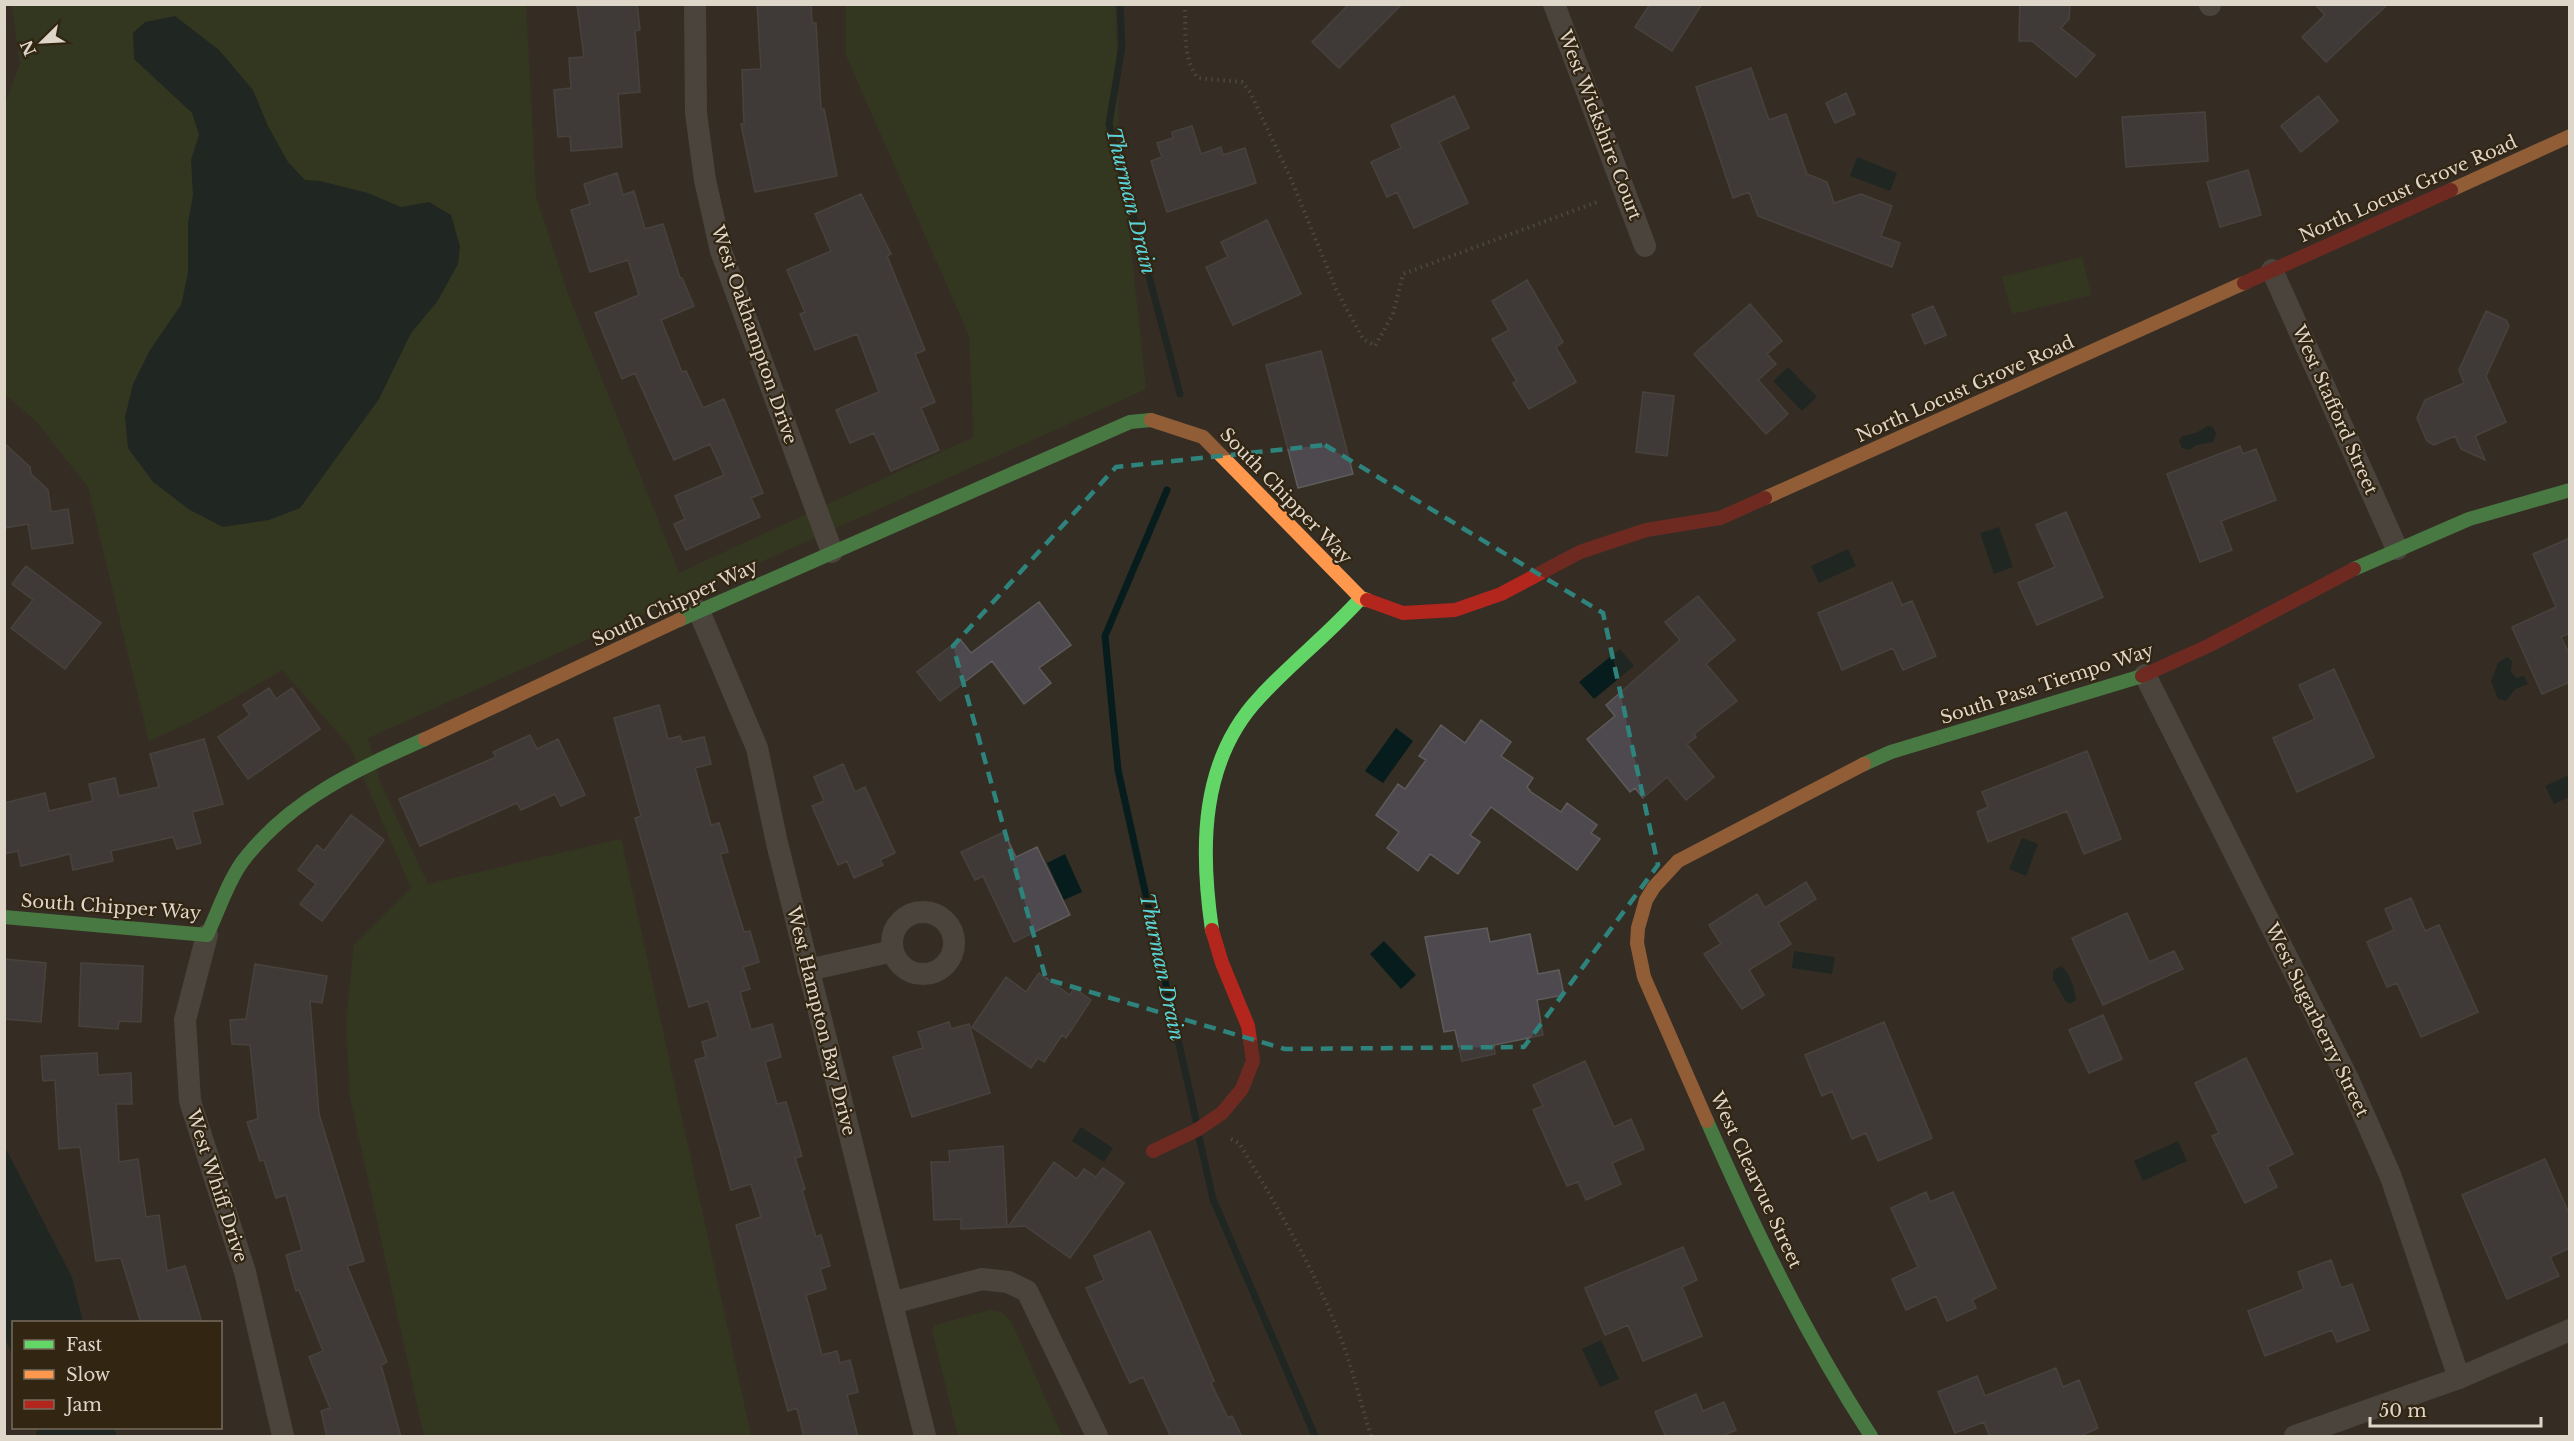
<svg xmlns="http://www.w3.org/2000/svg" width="2574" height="1441" font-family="'Libre Baskerville',serif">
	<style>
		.green { fill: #32441a }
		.water { fill: #071d1d }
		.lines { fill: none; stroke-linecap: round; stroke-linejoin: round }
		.stream { stroke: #071d1d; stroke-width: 7 }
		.building { fill: #4d494e; stroke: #5e5b5b; stroke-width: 1.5 }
		.path { stroke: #6c6760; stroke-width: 4; stroke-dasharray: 1.5 4.5; stroke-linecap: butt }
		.street { stroke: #656059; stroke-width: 22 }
		.fast { stroke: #63d668; stroke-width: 14 }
		.slow { stroke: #ff974d; stroke-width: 14 }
		.jam { stroke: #b3261e; stroke-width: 14 }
		.marked { fill: none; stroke: #2e847c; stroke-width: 4.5; stroke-dasharray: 12 8; stroke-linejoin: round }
		.labels { text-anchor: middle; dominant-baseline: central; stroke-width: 4.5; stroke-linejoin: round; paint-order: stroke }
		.street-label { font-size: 18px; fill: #dfd6ca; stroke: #322512 }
		.water-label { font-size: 20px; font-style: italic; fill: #59d3d9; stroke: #322512 }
	</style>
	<rect width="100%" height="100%" fill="#352e24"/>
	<path class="green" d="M12,5h514l10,192 31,95 112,281 295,-136 -5,-102 -123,-280v-50h269l4,131 27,253 -778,349 13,47 47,99 193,-45 130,597h-327l-74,-340 -4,-73 8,-78 57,-57 -61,-142 -68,-76 -87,50 -46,21 -61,-254 -50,-64 -33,-29v-290l15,-40z
		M2082,257l9,38 -79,19 -10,-37z
		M991,1310l10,2 10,9 51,115h-104l-26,-106 3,-5z"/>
	<path class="water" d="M175,16l44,34 34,40 15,36 20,36 17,18 15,1 48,12 33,14 28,-5 22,13 9,31 -2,18 -21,38 -26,31 -32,66 -79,109 -31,12 -46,7 -33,-17 -37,-28 -25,-34 -3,-31 8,-33 17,-34 31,-45 7,-32v-50l5,-28 -2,-35 8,-25 -7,-22 -58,-54 -1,-26 12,-11z
		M1857,157l40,16 -7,18 -40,-15z
		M1788,367l29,30 -15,14 -29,-30z
		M2208,426l5,1 3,7 -3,8 -16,3 -8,5 -7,-2 -3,-7 3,-5 14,-3z
		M1999,527l14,40 -19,7 -14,-41z
		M1848,549l8,17 -37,17 -8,-17z
		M1620,649l14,17 -40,33 -15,-17z
		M2507,657l5,4 -1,11 6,6 7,-2 4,8 -13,5 -9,12 -8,-2 -7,-18 7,-18z
		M1396,728l17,13 -30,42 -18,-12z
		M2569,775v22l-15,7 -9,-18z
		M2022,838l16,6 -12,32 -17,-7z
		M1065,854l17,38 -18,8 -17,-37z
		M1384,941l32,34 -15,14 -31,-35z
		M1794,951l41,6 -3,17 -40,-6z
		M2061,966c9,6 14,24 15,34l-5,3 -5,-1 -13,-23v-8z
		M1081,1127l32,21 -9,14 -32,-21z
		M2178,1141l9,20 -44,20 -9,-20z
		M5,1147l67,130 11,45h-69l-1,34 -9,-20z
		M1601,1340l18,39 -19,8 -18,-38z
		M37,1428h77l3,8h-81z"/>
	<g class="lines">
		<path class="stream" d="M1120,4l2,42 -13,78 71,270
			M1167,490l-62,146 13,134 78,350
			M1199,1137l14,62 102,237"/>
	</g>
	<path class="building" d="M577,4h60l3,26 -5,1 5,61 -22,2 4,53 -51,4 -1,-15 -12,1 -4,-47 17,-2 -2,-30 15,-1z
		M757,4h54l1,19h4l5,86h3l13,67 -82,16 -14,-68h3l-2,-54 19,-1z
		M1349,4h53l-63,64 -27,-26z
		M1650,4h52l-30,47 -37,-24z
		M2020,4h50l-1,15 -8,9 34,27 -19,22 -44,-36h-13z
		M2315,4h73l-62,58 -24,-25 23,-22z
		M1751,68l18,52 17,-6 21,60 20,8 7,21 27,-9 31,12 -11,30 19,7 -8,24 -134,-51 -9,-24 -16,6 -37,-111z
		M1846,93l9,21 -20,9 -9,-20z
		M1454,96l15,32 -30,14 29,61 -54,25 -17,-36 -10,5 -16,-35 30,-14 -10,-23z
		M2318,96l20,25 -37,31 -20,-26z
		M2205,112l3,49 -82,6 -4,-50z
		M1192,126l9,28 20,-7 2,8 22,-7 11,35 -89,29 -16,-51 11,-4 -5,-14 16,-5 -1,-6z
		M2248,170l13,45 -41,12 -13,-45z
		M617,173l6,22 11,-4 11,38 18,-5 17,54h2l12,28 -33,14 21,52 4,-1 17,37 21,-9 39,94 -12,5 9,19 -74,33 -12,-26 11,-5 -10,-23 49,-21 -14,-31 -36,16 -39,-87 -13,6 -27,-66 44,-18 -11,-35 -38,12 -19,-62 19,-6 -6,-20z
		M861,194l30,60 -4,2 38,94 -10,4 20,48 -14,6 18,42 -48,21 -17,-38 -24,10 -14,-33 43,-18 -22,-58 -42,16 -15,-36 5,-2 -18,-42 44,-19 -16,-37z
		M1267,220l34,74 -68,31 -27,-58 22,-10 -7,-15z
		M1527,280l36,62 -7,5 20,35 -47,27 -16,-26 4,-2 -25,-42 17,-9 -17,-29z
		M1750,304l32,37 -15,13 9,10 -18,16 30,34 -22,20 -72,-80z
		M1933,306l13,29 -21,9 -13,-29z
		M2486,311l20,9 3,6 -23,50 20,46 -31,14 10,24 -24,-11 -6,-13 -21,9 -7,-4 -10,-23 8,-18 39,-17 -5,-13z
		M1321,351l32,123 -55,14 -32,-123z
		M1643,392l31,4 -7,60 -31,-4z
		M4,443l26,24 1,7 17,16 3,22 17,-3 5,34 -41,6 -4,-25 -24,4z
		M2240,446l3,8 13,-5 20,51 -55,21 11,29 -32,12 -33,-88z
		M2066,512l37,85 -66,28 -19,-42 37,-16 -19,-42z
		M2570,538v99l-2,-3 -7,3 9,19v26l-28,12 -30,-67 44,-20 -23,-53z
		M26,566l75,57 -36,46 -54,-41 22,-28 -21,-16z
		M1892,582l10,23 10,-4 24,55 -33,14 -10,-22 -51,22 -24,-57z
		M1698,596l37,44 -29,24 31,37 -43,33 2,3 -9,7 27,33 -28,23 -19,-23 -24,21 -8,-10 -5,4 -43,-53 28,-23 -9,-11 74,-65 -15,-18z
		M1039,602l32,43 -32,23 12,15 -27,21 -32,-43 -52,40 -23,-29 43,-33 11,14z
		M2334,669l40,88 -77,35 -24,-54 42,-19 -16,-34z
		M269,688l7,11 16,-11 28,41 -72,50 -30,-42 32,-22 -7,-10z
		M659,705l9,34 12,-3 2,6 22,-5 7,27 -16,4 16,57 8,-2 9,29 -8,2 24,78 6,-1 9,31 -16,5 7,22 -10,3 11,38 21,-6 9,33 -16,5 12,42 9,-2 16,54 -7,2 10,31 -3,1 14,47 5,-2 9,31 -10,3 6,20 -20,6 16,60 15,-4 3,12 10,-3 8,32 -11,3 11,42h-54l-7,-29 -9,3 -52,-186 25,-8 -10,-33 -20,6 -36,-130 11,-3 -4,-15 16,-5 -10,-36 -19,6 -54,-189 6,-2 -27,-98z
		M1481,720l30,22 -10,14 32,22 -6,9 4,5 30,20 6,-9 30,22 -6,8 9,6 -23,31 -86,-63 -21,28 10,7 -22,32 -28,-20 -12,17 -31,-23 12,-16 -23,-17 22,-31 7,5 21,-29 -7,-4 22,-31 24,18z
		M530,735l7,14 21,-10 27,56 -24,11 -6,-12 -34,16 -4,-7 -97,43 -21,-47 97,-42 -3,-5z
		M204,739l19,65 -31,8 9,31 -24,6 -4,-12 -62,14 2,10 -40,9 -3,-16 -49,12 -3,-15 -14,3v-51l41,-10 4,18 44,-10 -4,-17 26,-6 4,18 40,-9 -9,-33z
		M2087,751l34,88 -37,15 -17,-43 -79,31 -11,-30 11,-5 -6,-15z
		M843,764l12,28 10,-5 30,66 -15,7 3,5 -29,13 -7,-17 -9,4 -26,-59 12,-5 -10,-24z
		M351,815l33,25 -62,81 -22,-17 16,-20 -18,-14 19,-25 7,6z
		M1004,832l12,25 21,-10 33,68 -56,27 -31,-66 -8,4 -14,-28z
		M1806,882l10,17 -38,24 13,21 -42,26 15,25 -22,14 -38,-55 17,-10 -12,-19 48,-31 8,14z
		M2411,898l14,33 14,-6 39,87 -57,25 -24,-54 -10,4 -20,-45 27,-12 -9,-21z
		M2127,913l22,49 25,-11 9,18 -80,36 -31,-67z
		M1487,928l3,14 40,-8 8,40 21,-4 5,25 -27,5 6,35 -49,10 1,9 -33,7 -7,-31 -11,2 -19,-95z
		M4,959l42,4 -5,59 -37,-3z
		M81,963l62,3 -2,56 -22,-1 -1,8 -39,-3z
		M255,964l72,12 -5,27 -12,-2 9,113 45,147 -17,5 40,96 -6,3 20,72h-74l-6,-26 9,-3 -21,-51 14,-6 -24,-61 -3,1 -10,-36 16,-5 -16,-55 -10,3 -12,-38 -4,1 -13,-39 11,-3 -8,-74 -18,-1 -2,-24 16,-1z
		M1039,973l31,22 4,-7 17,12 -25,38 -4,-3 -18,27 -6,-4 -7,10 -59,-41 34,-50 20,15z
		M2103,1015l19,44 -33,14 -20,-43z
		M949,1022l2,7 18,-5 21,69 -78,24 -19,-60 30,-9 -5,-16z
		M1884,1022l48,116 -54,23 -12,-28 -14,6 -20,-48 -10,5 -17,-41z
		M97,1053l1,22 33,-2 1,31h-16l3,58 19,-3 8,58 13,-2 8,56 18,-5 17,57h-61l-20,-65 -25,3 -16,-114 -21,2 -4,-69 -12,1 -2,-25z
		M2246,1058l47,96 -26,13 10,20 -32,16 -33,-67 7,-3 -24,-50z
		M1585,1061l29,66 17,-8 13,30 -32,14 9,21 -35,16 -8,-18 -11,4 -34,-76 10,-4 -10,-21z
		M1003,1146l4,81 -46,2v-10l-27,1 -3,-58h19l-1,-11z
		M2545,1159l25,57v32l-20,9 9,19 -52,23 -45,-104z
		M1054,1162l23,17 7,-10 12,8 7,-9 21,15 -54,75 -45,-32 -17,1z
		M1926,1192l4,10 23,-10 43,96 -24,12 4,8 -29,13 -11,-25 -30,14 -14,-31 26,-12 -27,-59z
		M1150,1231l64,150 -3,2 17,35 4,-2 10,21h-71l-28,-60 -13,6 -44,-95 18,-8 -10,-24z
		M1683,1247l14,33 -15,7 20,49 -59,25 -15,-36 -23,10 -20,-47z
		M2331,1260l10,28 11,-4 17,46 -32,12 -5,-12 -67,26 -17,-45 56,-22 -6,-17z
		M2056,1368l7,19 16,-7 19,48 -20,9h-88l-6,-15 -29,11 -17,-41 39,-16 8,20z
		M1696,1394l7,17 21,-9 12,28 -16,7h-54l-11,-25z"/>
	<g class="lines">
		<path class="path" d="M1185,4c1,26 -3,53 13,74l44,4 8,10 41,87 45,110 27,50 12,7 18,-32 10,-40 197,-73
			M1231,1139l8,4c36,60 73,122 99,188 14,34 22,71 33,105"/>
		<path class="street" d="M695,4l1,109 9,67 16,71 111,301
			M1554,4l91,242
			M2210,4v1
			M2272,270l125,279
			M699,611l58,137 20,95 148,593
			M2145,675l203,404 43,98 68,201
			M892 943a31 31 0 1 1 62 0a31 31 0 1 1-62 0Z
			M207,935l-22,85 5,81 55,171 38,164
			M808,970l85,-19
			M892,1303l90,-24 26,3 19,9 70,145
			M2295,1436l164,-58 111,-48"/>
		<path class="fast" d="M2354,569l115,-50 101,-29
			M679,620l451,-198 21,-2
			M1864,764l27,-12 251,-76
			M4,917l203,18c11,-23 23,-59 39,-78 47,-59 112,-88 179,-118
			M1212,930c-12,-82 -12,-170 48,-233 32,-35 69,-63 101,-99
			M1707,1121c48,109 99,215 164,315"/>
		<path class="slow" d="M2451,190l119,-54
			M1151,420l52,17 158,161 6,2
			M1765,498l479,-215
			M425,739l254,-119
			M1707,1121l-63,-144 -7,-34 1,-15 8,-28 8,-13 24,-26 186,-97"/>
		<path class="jam" d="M2244,283l207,-93
			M1367,600l36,13 52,-3 46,-16 79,-42 66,-22 74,-12 45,-20
			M2142,676l68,-31 144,-76
			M1153,1151l44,-21 25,-17 20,-24 11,-28 -5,-35 -26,-63 -10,-33"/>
	</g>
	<path d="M0 0H2574V1441H0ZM1325,445l278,168 55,252 -134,182 -239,2 -239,-70 -93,-333 163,-179z" fill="#352e24" fill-opacity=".55" fill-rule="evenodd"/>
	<path class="marked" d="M1325,445l278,168 55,252 -134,182 -239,2 -239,-70 -93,-333 163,-179z"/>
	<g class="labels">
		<g class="street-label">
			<text transform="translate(1600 125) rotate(69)">West Wickshire Court</text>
			<text transform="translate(2408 189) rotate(-24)">North Locust Grove Road</text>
			<text transform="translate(754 335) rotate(71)">West Oakhampton Drive</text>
			<text transform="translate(1965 389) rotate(-24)">North Locust Grove Road</text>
			<text transform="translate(2335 410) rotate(66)">West Stafford Street</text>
			<text transform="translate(1286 496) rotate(46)">South Chipper Way</text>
			<text transform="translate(675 603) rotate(-25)">South Chipper Way</text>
			<text transform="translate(2047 684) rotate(-18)">South Pasa Tiempo Way</text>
			<text transform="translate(111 907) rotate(4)">South Chipper Way</text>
			<text transform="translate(2317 1020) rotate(64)">West Sugarberry Street</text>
			<text transform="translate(821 1021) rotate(76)">West Hampton Bay Drive</text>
			<text transform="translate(1756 1180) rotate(65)">West Clearvue Street</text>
			<text transform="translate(217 1186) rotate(72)">West Whiff Drive</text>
		</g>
		<g class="water-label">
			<text transform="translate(1131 201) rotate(76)">Thurman Drain</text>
			<text transform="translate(1162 967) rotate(78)">Thurman Drain</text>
		</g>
	</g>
	<rect width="2574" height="1441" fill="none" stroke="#dfd6ca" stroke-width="12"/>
	<rect x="12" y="1321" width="210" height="108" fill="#322512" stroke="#776c5c" stroke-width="1.5"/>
	<rect x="24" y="1340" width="30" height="9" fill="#63d668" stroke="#776c5c" stroke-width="1.5"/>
	<text x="66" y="1351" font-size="18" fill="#dfd6ca">Fast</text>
	<rect x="24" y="1370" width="30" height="9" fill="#ff974d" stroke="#776c5c" stroke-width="1.5"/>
	<text x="66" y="1381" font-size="18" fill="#dfd6ca">Slow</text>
	<rect x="24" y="1400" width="30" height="9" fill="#b3261e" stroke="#776c5c" stroke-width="1.5"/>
	<text x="66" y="1411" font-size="18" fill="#dfd6ca">Jam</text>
	<g transform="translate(42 42) rotate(246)" stroke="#322512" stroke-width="4.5" paint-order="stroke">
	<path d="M0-4.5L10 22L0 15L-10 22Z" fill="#dfd6ca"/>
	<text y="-9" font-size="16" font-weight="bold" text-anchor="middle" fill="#dfd6ca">N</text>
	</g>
	<path d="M2370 1417v9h171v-9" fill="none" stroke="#dfd6ca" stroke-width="3"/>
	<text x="2379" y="1417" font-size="18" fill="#dfd6ca" stroke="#322512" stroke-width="4.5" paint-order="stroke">50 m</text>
</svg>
